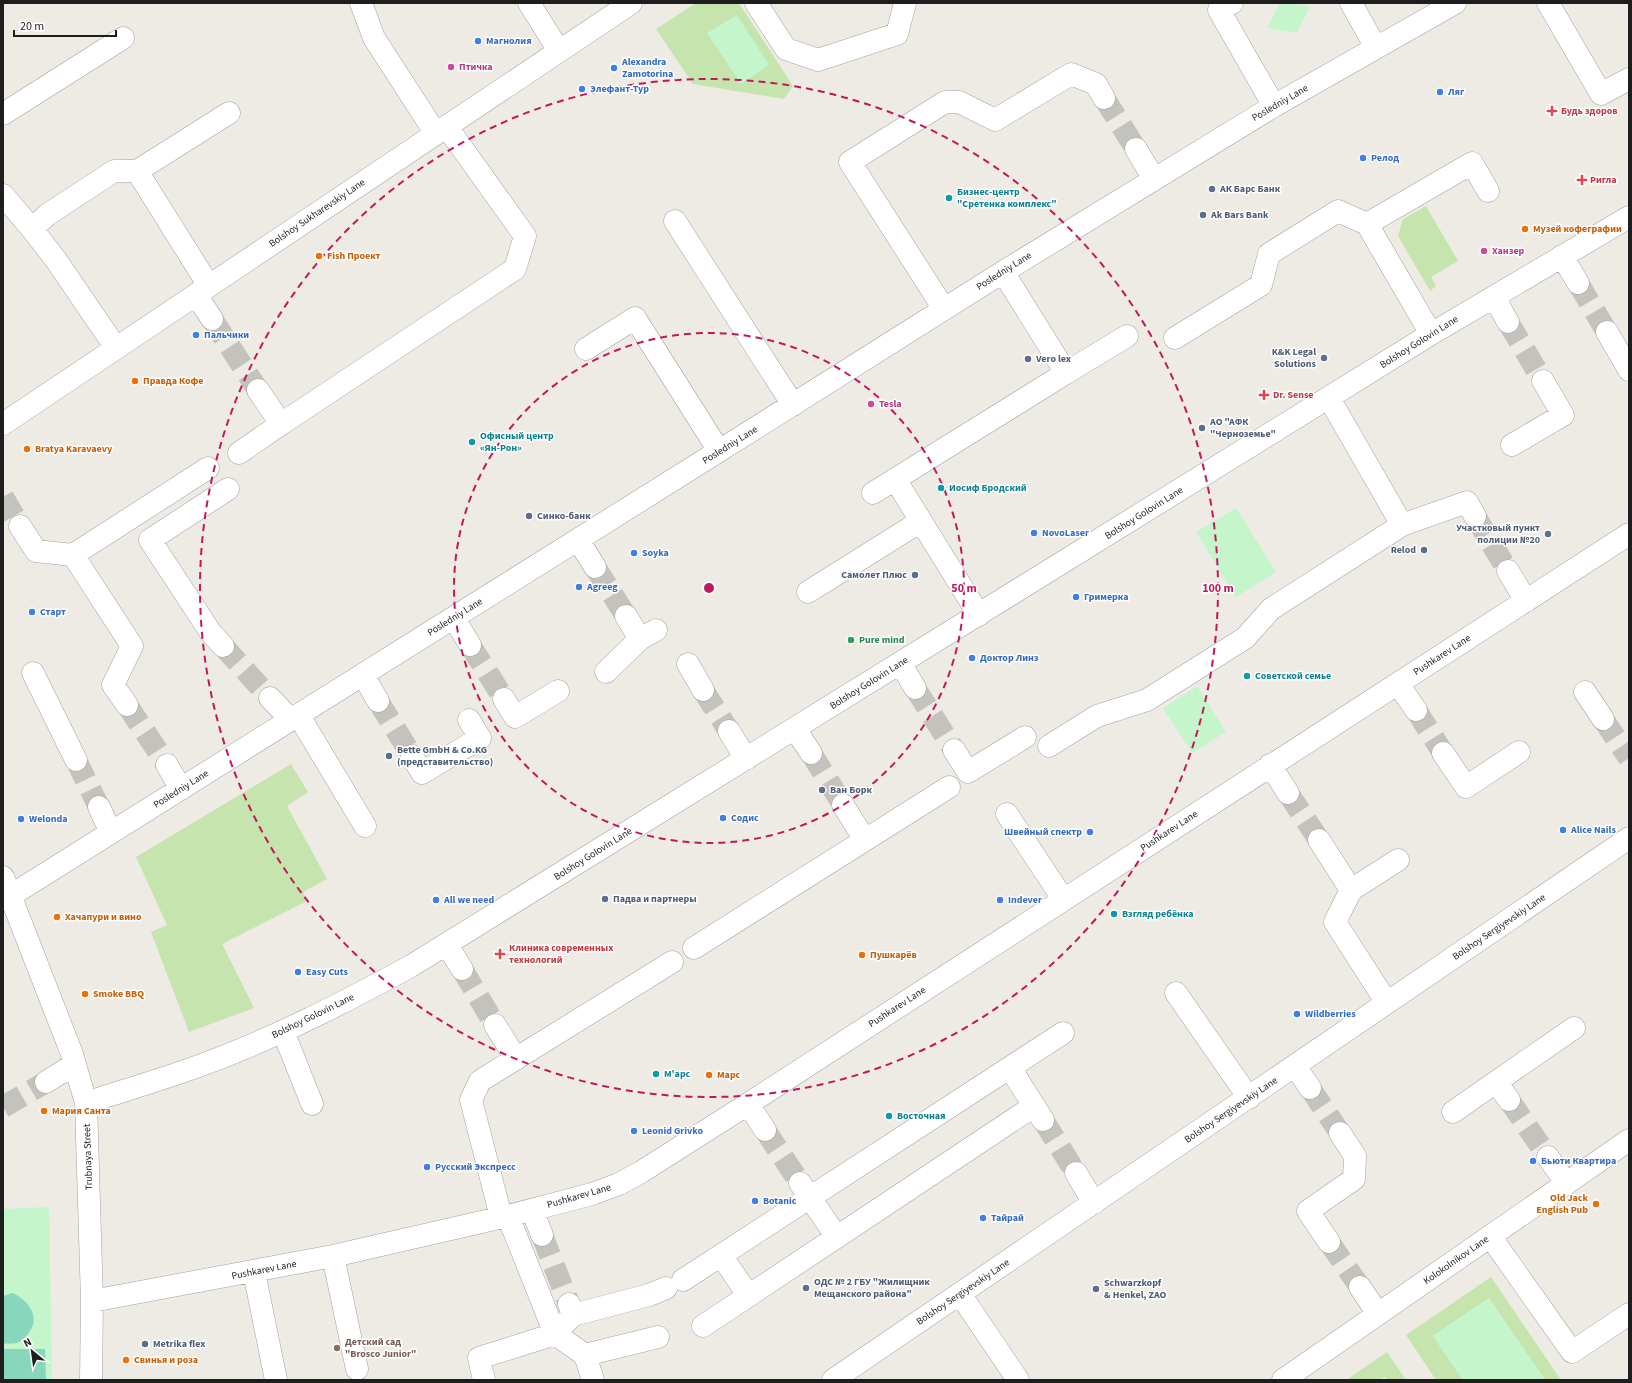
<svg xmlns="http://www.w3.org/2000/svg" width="1632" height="1383" font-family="'Source Sans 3',sans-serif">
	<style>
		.grass { fill: #c6e4ae }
		.park { fill: #c4f5cb }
		.pitch { fill: #88d7bd }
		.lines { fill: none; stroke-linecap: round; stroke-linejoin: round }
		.minor-tunnel { stroke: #c4c2bc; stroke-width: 22; stroke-dasharray: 22 11; stroke-linecap: butt }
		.minor-casing { stroke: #a2a2a2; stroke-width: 23 }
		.minor { stroke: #fff; stroke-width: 22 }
		.ring { fill: none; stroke: #c2185b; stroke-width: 2; stroke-dasharray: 7 5 }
		.shop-dot { fill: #3f7fe0; stroke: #fff; stroke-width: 1.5 }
		.hotel-dot { fill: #d1479c; stroke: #fff; stroke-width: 1.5 }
		.health-dot { fill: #e0444e; stroke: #fff; stroke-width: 1.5 }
		.service-dot { fill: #5c6f8a; stroke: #fff; stroke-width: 1.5 }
		.culture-dot { fill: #0f9aa8; stroke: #fff; stroke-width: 1.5 }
		.food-dot { fill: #e8710a; stroke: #fff; stroke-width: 1.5 }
		.leisure-dot { fill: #2e9e5b; stroke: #fff; stroke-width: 1.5 }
		.education-dot { fill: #8d6e63; stroke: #fff; stroke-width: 1.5 }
		.labels { text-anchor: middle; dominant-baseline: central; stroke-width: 3; stroke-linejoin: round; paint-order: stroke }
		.shop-label { font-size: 10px; font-weight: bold; fill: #366cbe; stroke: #fff; text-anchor: start }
		.hotel-label { font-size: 10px; font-weight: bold; fill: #b23c85; stroke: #fff; text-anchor: start }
		.street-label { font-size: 10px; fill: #1e1e1e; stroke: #fff }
		.health-label { font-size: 10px; font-weight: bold; fill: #be3a42; stroke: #fff; text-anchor: start }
		.service-label { font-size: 10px; font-weight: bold; fill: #4e5e75; stroke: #fff; text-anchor: start }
		.culture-label { font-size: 10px; font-weight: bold; fill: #0d838f; stroke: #fff; text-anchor: start }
		.food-label { font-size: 10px; font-weight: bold; fill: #c56008; stroke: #fff; text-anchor: start }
		.leisure-label { font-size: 10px; font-weight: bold; fill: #27864d; stroke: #fff; text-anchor: start }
		.education-label { font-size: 10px; font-weight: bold; fill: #785e54; stroke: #fff; text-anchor: start }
		.centre { fill: #c2185b; stroke: #fff; stroke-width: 2 }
		.ring-label { font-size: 12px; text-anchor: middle; font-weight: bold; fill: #c2185b; stroke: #fff; stroke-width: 3; stroke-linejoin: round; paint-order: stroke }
	</style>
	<rect width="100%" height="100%" fill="#eeebe4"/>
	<path class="grass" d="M696,3h43l54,83 -9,13 -91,-15 -37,-55z
		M1426,206l32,55 -27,16 5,9 -6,5 -32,-55 5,-17z
		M291,764l17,28 -21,14 40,73 -24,13 4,9 -85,43 32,64 -65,24 -38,-100 16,-7 -31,-68z
		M1491,1277l70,103h-16l-56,-82 -56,38 30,44h-27l-30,-45z
		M1387,1352l19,28h-19l-2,-3 -5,3h-34z"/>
	<path class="park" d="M1280,3l30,3 -13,27 -30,-5z
		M737,15l32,50 -28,19 -34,-51z
		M1236,508l40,64 -40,25 -40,-65z
		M1197,686l29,46 -34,21 -29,-45z
		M49,1207l3,173h-49v-171z
		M1489,1298l56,82h-82l-30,-44z"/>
	<path class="pitch" d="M12,1293c16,6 30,25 16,41 -4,5 -7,8 -12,9 -4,1 -9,0 -13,1v-48z
		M3,1349h42l1,31h-43z"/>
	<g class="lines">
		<path class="minor-tunnel" d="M1104,98l32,51
			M1578,283l29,49
			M212,319l46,71
			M1508,322l35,59
			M3,497l17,29
			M1475,516l33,55
			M595,567l31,49
			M470,645l34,54
			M223,646l47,52
			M915,688l39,62
			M703,690l26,41
			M378,701l34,55
			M127,705l40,60
			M1416,710l27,43
			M1603,719l26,39
			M811,753l32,52
			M76,760l23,47
			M1288,793l31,47
			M462,969l33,56
			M1310,1088l30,45
			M1509,1100l39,57
			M3,1107l43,-25
			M1043,1120l33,53
			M765,1130l35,53
			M542,1235l27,69
			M1329,1242l31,45"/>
		<defs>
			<path id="minor" d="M361,3l13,35 62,96
				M529,3l30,48
				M756,3l30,46 32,11 79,-26 8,-31
				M1232,3l-13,7 55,96
				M1351,3l25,45
				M1548,3l53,91 28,-15
				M3,114l120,-76
				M1136,149l18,30
				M137,171l72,115
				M3,195l29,34 15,-14 67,-44h23l92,-58
				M675,221l118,184
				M32,229l24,31 60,88
				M1562,256l16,27
				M196,295l16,24
				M1494,297l14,25
				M944,309l-94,-147 95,-60h14l36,18 76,-46 25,10 8,14
				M1607,332l22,38
				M1431,334l-64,-110 105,-61 16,28
				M1175,338l86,-53 8,-31 69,-43 29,13
				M586,349l49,-31 84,133
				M1066,373l61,-37
				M258,390l23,34 234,-155 10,-33 -78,-109
				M1329,398l73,127
				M3,424l628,-421
				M1512,445l51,-30 -20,-34
				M239,453l42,-29
				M895,479l84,136
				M873,493l193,-120 -63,-101
				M20,526l16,25 37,4 135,-87
				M578,540l17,27
				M73,555l59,91 -19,39 14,20
				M1508,571l18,30
				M808,592l113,-71
				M626,616l14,23
				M454,618l16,27
				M223,646l-12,-13 -61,-93 78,-51
				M688,664l15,26
				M901,664l14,24
				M606,672l34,-33 16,-9
				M33,673l43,87
				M363,675l15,26
				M1398,684l18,26
				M1585,692l18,27
				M270,698l21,22
				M504,699l11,18 43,-26
				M299,716l66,110
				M795,729l16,24
				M729,731l17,28
				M1049,746l48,-30 50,-16 98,-62 26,-29 131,-84 65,-23 8,14
				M954,750l14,22 57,-35
				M1443,753l23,34 53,-35
				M412,756l10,17 58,-35 -11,-18
				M167,765l14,24
				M1270,765l18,28
				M843,805l22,35
				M99,807l12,26
				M1007,814l56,85
				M1319,840l32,50 -16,32 52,81
				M3,877l69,177 14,49 6,198 -1,79
				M1351,890l47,-30
				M10,896l709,-445 284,-179 271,-166 181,-103
				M447,945l15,24
				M694,948l255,-161
				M1176,993l73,105
				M495,1025l21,34
				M283,1031l29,73
				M1295,1066l15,22
				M1010,1068l33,52
				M46,1082l29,-18
				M1509,1100l-13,-18 78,-54
				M86,1103c36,-12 74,-23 110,-36 75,-27 145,-63 215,-101l1020,-632 198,-117
				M748,1104l17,26
				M1453,1112l43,-30
				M1548,1157l18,26
				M1076,1173l18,30
				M800,1183l36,53
				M532,1210l10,25
				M508,1216l47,118 30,21 8,25
				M501,1217l-30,-117 9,-19 192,-119
				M1490,1236l82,116 57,-38
				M1329,1242l-21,-31 46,-32 1,-23 -15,-23
				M721,1255l27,40
				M333,1256l24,113
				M254,1272l22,108
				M683,1280l380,-247
				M1360,1287l18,27
				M960,1294l58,86
				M92,1301l241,-45 175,-40 84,-22 27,-10 22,-12 107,-68 881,-570
				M573,1315l76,-20 17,-7
				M703,1326l331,-220
				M585,1355l73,-18
				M484,1380l-5,-22 76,-24 18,-19 -4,-11
				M833,1380l796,-542
				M1283,1380l346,-240"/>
		</defs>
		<use href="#minor" class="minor-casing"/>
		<use href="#minor" class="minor"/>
	</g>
	<g class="ring">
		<circle cx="709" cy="588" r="255"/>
		<circle cx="709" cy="588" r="509"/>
	</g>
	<g class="shop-dot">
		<circle cx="478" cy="41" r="4"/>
		<circle cx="614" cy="68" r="4"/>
		<circle cx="582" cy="89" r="4"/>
		<circle cx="1440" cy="92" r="4"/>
		<circle cx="1363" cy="158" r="4"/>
		<circle cx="196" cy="335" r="4"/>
		<circle cx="1034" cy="533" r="4"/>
		<circle cx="634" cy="553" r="4"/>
		<circle cx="579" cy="587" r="4"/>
		<circle cx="1076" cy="597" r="4"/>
		<circle cx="32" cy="612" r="4"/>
		<circle cx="972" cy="658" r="4"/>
		<circle cx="723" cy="818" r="4"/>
		<circle cx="21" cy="819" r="4"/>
		<circle cx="1563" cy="830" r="4"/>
		<circle cx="1090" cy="832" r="4"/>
		<circle cx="436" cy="900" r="4"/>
		<circle cx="1000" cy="900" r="4"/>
		<circle cx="298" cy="972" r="4"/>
		<circle cx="1297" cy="1014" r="4"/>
		<circle cx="634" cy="1131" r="4"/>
		<circle cx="1533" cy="1161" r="4"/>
		<circle cx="427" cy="1167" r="4"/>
		<circle cx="755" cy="1201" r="4"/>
		<circle cx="983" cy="1218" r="4"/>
	</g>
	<g class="hotel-dot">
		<circle cx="451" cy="67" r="4"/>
		<circle cx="1484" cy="251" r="4"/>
		<circle cx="871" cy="404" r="4"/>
	</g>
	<g class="health-dot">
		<path d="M1550 105h4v4h4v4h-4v4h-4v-4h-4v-4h4z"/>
		<path d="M1580 174h4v4h4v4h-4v4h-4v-4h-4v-4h4z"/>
		<path d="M1262 389h4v4h4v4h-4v4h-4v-4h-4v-4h4z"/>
		<path d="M498 948h4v4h4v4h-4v4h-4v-4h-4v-4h4z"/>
	</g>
	<g class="service-dot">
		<circle cx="1212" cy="189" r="4"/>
		<circle cx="1203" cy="215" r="4"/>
		<circle cx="1324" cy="358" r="4"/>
		<circle cx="1028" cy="359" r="4"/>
		<circle cx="1202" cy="428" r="4"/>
		<circle cx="529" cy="516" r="4"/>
		<circle cx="1548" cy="534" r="4"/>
		<circle cx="1424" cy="550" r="4"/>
		<circle cx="915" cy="575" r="4"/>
		<circle cx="389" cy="756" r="4"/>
		<circle cx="822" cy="790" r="4"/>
		<circle cx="605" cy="899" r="4"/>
		<circle cx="806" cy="1288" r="4"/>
		<circle cx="1096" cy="1289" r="4"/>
		<circle cx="145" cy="1344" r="4"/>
	</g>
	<g class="culture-dot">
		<circle cx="949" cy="198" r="4"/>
		<circle cx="472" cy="442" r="4"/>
		<circle cx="941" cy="488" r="4"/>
		<circle cx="1247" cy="676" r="4"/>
		<circle cx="1114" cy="914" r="4"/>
		<circle cx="656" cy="1074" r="4"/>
		<circle cx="889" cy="1116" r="4"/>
	</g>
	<g class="food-dot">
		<circle cx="1525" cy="229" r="4"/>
		<circle cx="319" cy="256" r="4"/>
		<circle cx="135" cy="381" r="4"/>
		<circle cx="27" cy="449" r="4"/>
		<circle cx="57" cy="917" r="4"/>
		<circle cx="862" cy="955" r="4"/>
		<circle cx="85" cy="994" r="4"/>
		<circle cx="709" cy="1075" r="4"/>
		<circle cx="44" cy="1111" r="4"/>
		<circle cx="1596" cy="1204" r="4"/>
		<circle cx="126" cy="1360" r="4"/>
	</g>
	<circle class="leisure-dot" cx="851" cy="640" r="4"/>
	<circle class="education-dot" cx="337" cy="1348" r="4"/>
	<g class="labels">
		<g class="shop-label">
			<text x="486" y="41">Магнолия</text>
			<text x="622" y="62">Alexandra<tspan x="622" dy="12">Zamotorina</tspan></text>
			<text x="590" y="89">Элефант-Тур</text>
			<text x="1448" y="92">Ляг</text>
			<text x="1371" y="158">Релод</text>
			<text x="204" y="335">Пальчики</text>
			<text x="1042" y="533">NovoLaser</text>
			<text x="642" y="553">Soyka</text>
			<text x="587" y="587">Agreeg</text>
			<text x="1084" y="597">Гримерка</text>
			<text x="40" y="612">Старт</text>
			<text x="980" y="658">Доктор Линз</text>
			<text x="731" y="818">Содис</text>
			<text x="29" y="819">Welonda</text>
			<text x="1571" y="830">Alice Nails</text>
			<text x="1082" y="832" text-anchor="end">Швейный спектр</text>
			<text x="444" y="900">All we need</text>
			<text x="1008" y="900">Indever</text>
			<text x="306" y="972">Easy Cuts</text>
			<text x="1305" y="1014">Wildberries</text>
			<text x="642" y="1131">Leonid Grivko</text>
			<text x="1541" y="1161">Бьюти Квартира</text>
			<text x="435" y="1167">Русский Экспресс</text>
			<text x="763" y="1201">Botanic</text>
			<text x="991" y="1218">Тайрай</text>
		</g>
		<g class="hotel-label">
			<text x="459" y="67">Птичка</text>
			<text x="1492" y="251">Ханзер</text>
			<text x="879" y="404">Tesla</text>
		</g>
		<g class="street-label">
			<text transform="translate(1280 103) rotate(-30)">Posledniy Lane</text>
			<text transform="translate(317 213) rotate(-34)">Bolshoy Sukharevskiy Lane</text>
			<text transform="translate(1004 271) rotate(-32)">Posledniy Lane</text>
			<text transform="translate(1419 342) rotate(-32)">Bolshoy Golovin Lane</text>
			<text transform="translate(730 445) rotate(-32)">Posledniy Lane</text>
			<text transform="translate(1144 513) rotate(-32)">Bolshoy Golovin Lane</text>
			<text transform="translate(455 617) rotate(-32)">Posledniy Lane</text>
			<text transform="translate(1442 655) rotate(-33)">Pushkarev Lane</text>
			<text transform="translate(869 683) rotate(-32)">Bolshoy Golovin Lane</text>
			<text transform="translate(181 789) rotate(-32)">Posledniy Lane</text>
			<text transform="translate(1169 831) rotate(-33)">Pushkarev Lane</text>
			<text transform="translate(593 854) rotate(-32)">Bolshoy Golovin Lane</text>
			<text transform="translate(1499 927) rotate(-34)">Bolshoy Sergiyevskiy Lane</text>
			<text transform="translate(897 1007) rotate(-33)">Pushkarev Lane</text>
			<text transform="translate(313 1016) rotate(-26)">Bolshoy Golovin Lane</text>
			<text transform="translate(1231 1110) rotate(-34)">Bolshoy Sergiyevskiy Lane</text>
			<text transform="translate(88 1157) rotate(-92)">Trubnaya Street</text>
			<text transform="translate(579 1196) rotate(-16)">Pushkarev Lane</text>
			<text transform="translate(1456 1260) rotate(-35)">Kolokolnikov Lane</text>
			<text transform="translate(264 1270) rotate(-11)">Pushkarev Lane</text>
			<text transform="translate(963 1292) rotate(-34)">Bolshoy Sergiyevskiy Lane</text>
		</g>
		<g class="health-label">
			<text x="1561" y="111">Будь здоров</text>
			<text x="1590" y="180">Ригла</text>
			<text x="1273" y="395">Dr. Sense</text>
			<text x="509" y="948">Клиника современных<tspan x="509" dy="12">технологий</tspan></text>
		</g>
		<g class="service-label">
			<text x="1220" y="189">АК Барс Банк</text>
			<text x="1211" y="215">Ak Bars Bank</text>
			<text x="1316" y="352" text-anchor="end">K&amp;K Legal<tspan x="1316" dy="12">Solutions</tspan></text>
			<text x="1036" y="359">Vero lex</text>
			<text x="1210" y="422">АО "АФК<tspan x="1210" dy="12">"Черноземье"</tspan></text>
			<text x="537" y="516">Синко-банк</text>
			<text x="1540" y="528" text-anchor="end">Участковый пункт<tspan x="1540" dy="12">полиции №20</tspan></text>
			<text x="1416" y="550" text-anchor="end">Relod</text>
			<text x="907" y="575" text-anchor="end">Самолет Плюс</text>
			<text x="397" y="750">Bette GmbH &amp; Co.KG<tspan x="397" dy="12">(представительство)</tspan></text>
			<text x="830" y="790">Ван Борк</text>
			<text x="613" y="899">Падва и партнеры</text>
			<text x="814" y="1282">ОДС № 2 ГБУ "Жилищник<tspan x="814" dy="12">Мещанского района"</tspan></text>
			<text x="1104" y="1283">Schwarzkopf<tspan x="1104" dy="12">&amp; Henkel, ZAO</tspan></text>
			<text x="153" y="1344">Metrika flex</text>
		</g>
		<g class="culture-label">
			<text x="957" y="192">Бизнес-центр<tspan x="957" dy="12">"Сретенка комплекс"</tspan></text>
			<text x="480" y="436">Офисный центр<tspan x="480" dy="12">«Ян-Рон»</tspan></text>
			<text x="949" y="488">Иосиф Бродский</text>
			<text x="1255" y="676">Советской семье</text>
			<text x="1122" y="914">Взгляд ребёнка</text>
			<text x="664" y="1074">М'арс</text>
			<text x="897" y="1116">Восточная</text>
		</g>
		<g class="food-label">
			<text x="1533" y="229">Музей кофеграфии</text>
			<text x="327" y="256">Fish Проект</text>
			<text x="143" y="381">Правда Кофе</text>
			<text x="35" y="449">Bratya Karavaevy</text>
			<text x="65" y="917">Хачапури и вино</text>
			<text x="870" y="955">Пушкарёв</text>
			<text x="93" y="994">Smoke BBQ</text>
			<text x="717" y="1075">Марс</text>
			<text x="52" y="1111">Мария Санта</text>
			<text x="1588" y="1198" text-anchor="end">Old Jack<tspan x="1588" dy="12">English Pub</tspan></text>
			<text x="134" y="1360">Свинья и роза</text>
		</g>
		<g class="leisure-label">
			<text x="859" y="640">Pure mind</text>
		</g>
		<g class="education-label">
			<text x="345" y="1342">Детский сад<tspan x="345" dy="12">"Brosco Junior"</tspan></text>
		</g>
	</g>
	<circle cx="709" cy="588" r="6" class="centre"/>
	<g class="ring-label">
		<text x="964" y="592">50 m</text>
		<text x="1218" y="592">100 m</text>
	</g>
	<rect width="1632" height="1383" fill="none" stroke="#1e1e1e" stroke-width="8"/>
	<g transform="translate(32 1351) rotate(331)" stroke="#ffffff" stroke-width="3" paint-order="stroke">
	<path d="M0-3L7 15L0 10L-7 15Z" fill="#1e1e1e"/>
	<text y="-6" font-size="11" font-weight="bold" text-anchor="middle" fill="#1e1e1e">N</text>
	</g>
	<path d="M14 30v6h102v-6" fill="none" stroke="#1e1e1e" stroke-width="2"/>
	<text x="20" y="30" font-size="12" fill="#1e1e1e" stroke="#ffffff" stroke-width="3" paint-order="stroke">20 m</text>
</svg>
